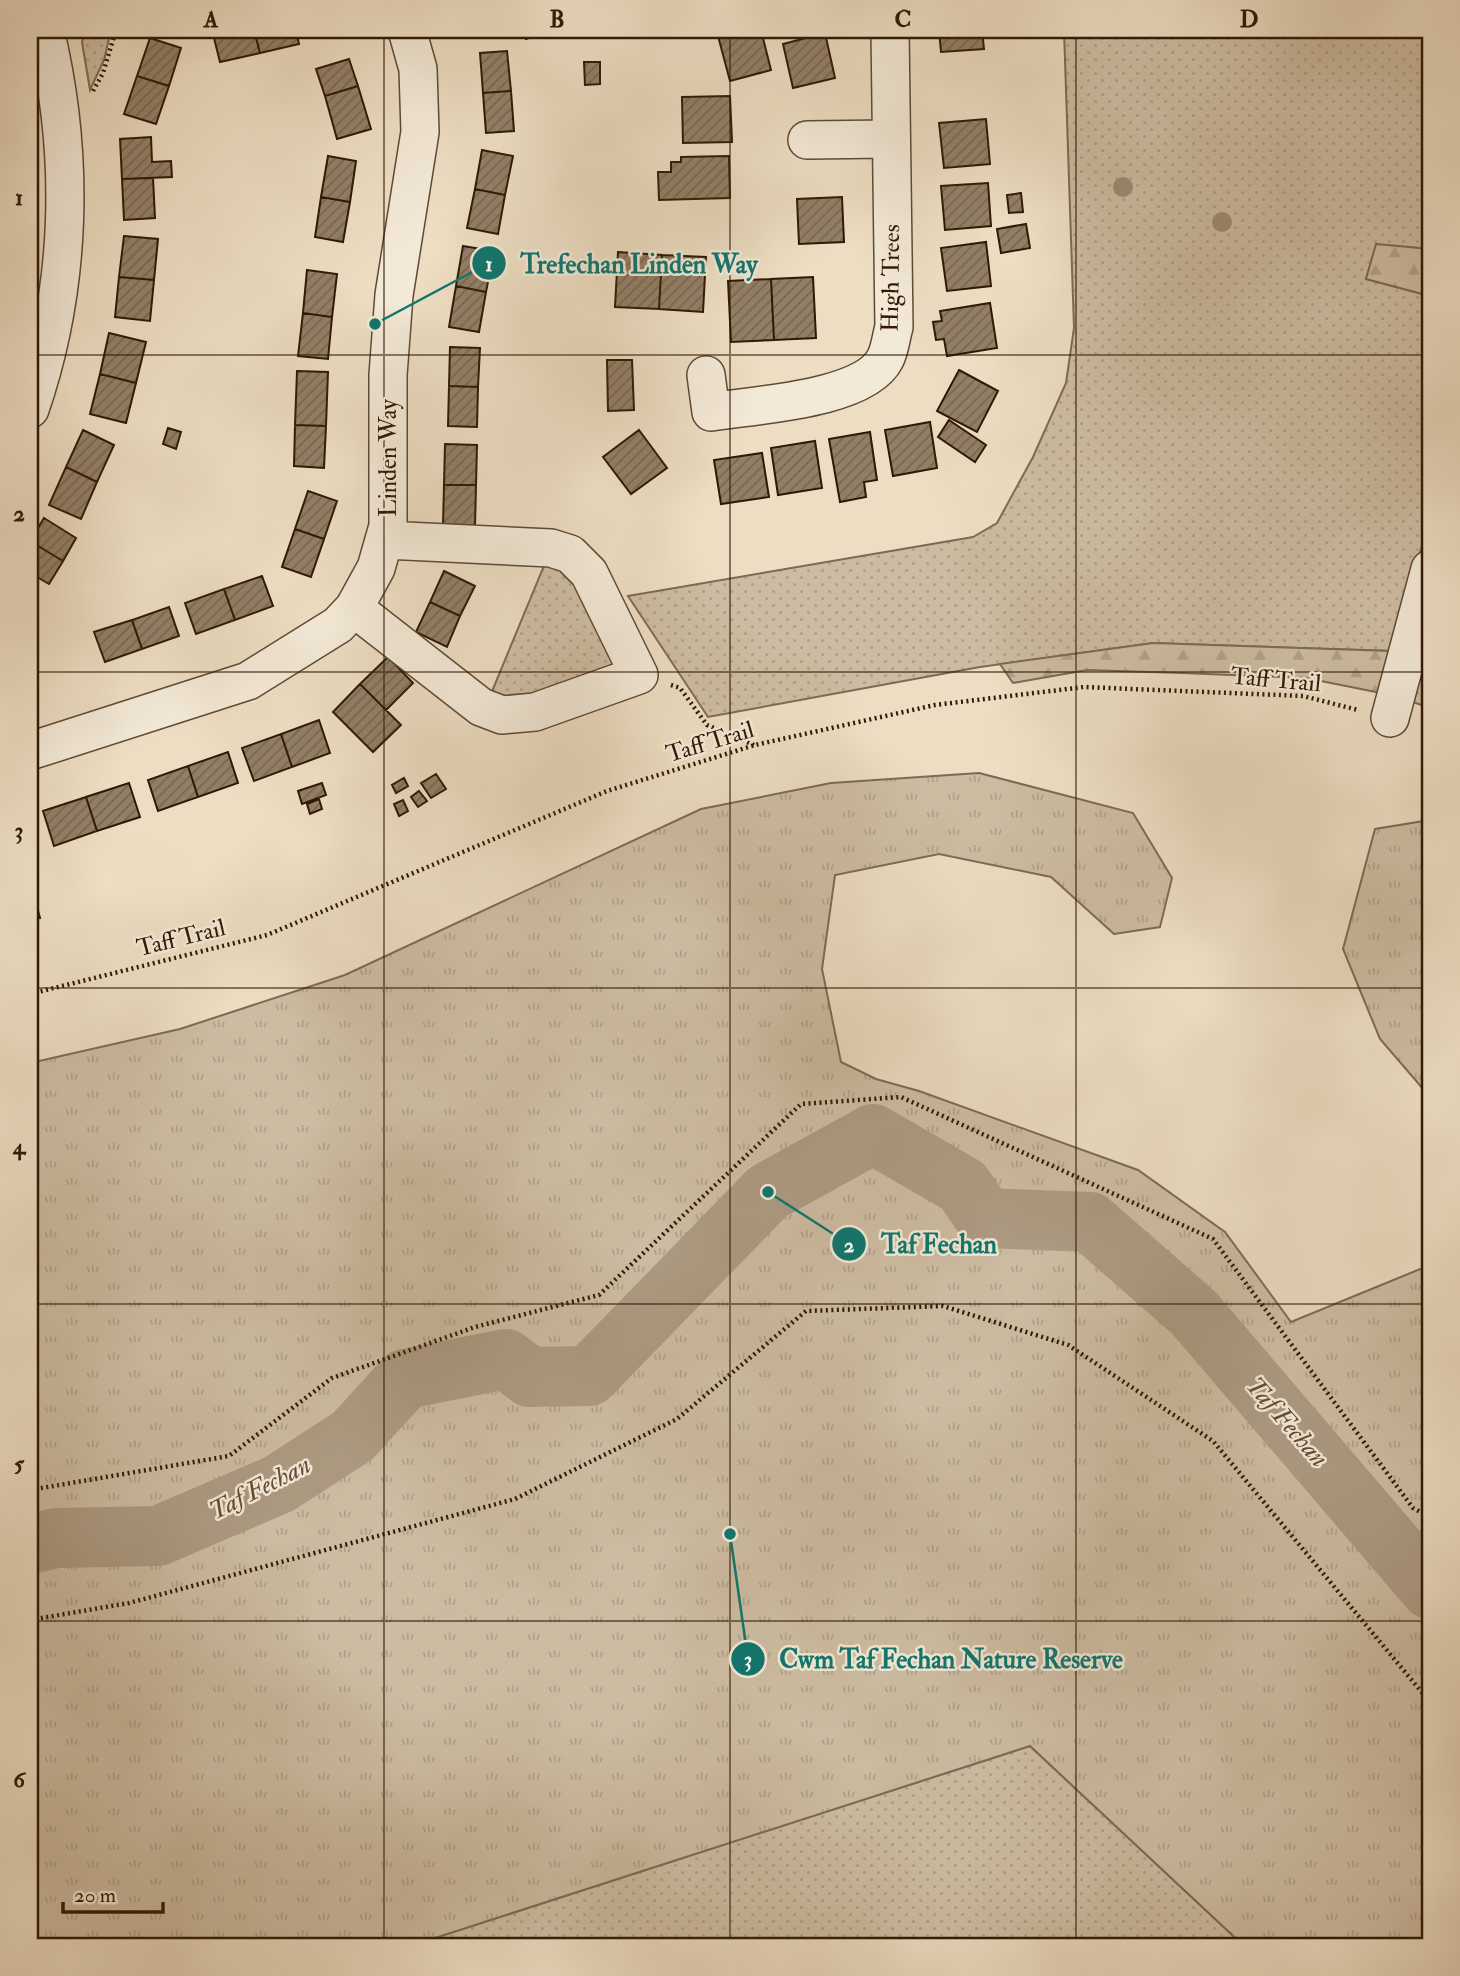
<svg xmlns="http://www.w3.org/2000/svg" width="1460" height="1976" font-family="'IM FELL Double Pica',serif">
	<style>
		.grass { fill: url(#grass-dots); stroke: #7e6a54; stroke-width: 2 }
		.forest { fill: url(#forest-firs); stroke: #7e6a54; stroke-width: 2 }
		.park { fill: url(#park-tufts); stroke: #7e6a54; stroke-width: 2 }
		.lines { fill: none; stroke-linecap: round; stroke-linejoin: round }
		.river { stroke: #ac9a82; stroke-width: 60 }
		.building { fill: url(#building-hatch); stroke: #2f1905; stroke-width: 2 }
		.minor-casing { stroke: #5e4a34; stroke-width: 40 }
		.path { stroke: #2f1905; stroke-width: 4.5; stroke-dasharray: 2 3.5; stroke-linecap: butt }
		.minor { stroke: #f3e9d7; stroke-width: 37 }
		.tree { fill: #9e8c74 }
		.grid { fill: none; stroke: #2f1905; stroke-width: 2; stroke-opacity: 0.55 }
		.labels { text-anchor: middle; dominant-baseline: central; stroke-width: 5; stroke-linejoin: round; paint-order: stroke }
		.street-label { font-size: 24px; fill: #2f1905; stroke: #f3e9d7 }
		.water-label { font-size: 26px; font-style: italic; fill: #614d37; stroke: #f3e9d7 }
		.leader { fill: none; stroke: #0f766e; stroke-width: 2.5 }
		.callout-dot { fill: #0f766e; stroke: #f3e9d7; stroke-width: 2.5 }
		.mark-label { font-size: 21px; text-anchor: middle; font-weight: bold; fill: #fff }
		.callout-label { font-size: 26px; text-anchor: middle; font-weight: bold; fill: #0f766e; stroke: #f3e9d7; stroke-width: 5; stroke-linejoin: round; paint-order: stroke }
		.neatline { fill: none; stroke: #2f1905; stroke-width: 2.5 }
		.grid-label { font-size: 23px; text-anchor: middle; font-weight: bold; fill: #2f1905 }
	</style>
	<defs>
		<pattern id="grass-dots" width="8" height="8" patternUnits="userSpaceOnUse" patternTransform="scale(1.75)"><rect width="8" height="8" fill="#cdbca2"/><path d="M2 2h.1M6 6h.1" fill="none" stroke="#b0a18a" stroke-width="1.8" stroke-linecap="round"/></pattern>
		<pattern id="forest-firs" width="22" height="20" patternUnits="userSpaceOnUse" patternTransform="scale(1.75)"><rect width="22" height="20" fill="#cdbca2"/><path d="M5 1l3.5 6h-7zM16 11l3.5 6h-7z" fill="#b0a18a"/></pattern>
		<pattern id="park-tufts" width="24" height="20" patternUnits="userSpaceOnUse" patternTransform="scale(1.75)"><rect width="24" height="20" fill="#cdbca2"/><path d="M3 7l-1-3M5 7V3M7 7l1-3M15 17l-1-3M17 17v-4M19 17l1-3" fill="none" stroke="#b0a18a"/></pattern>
		<pattern id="building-hatch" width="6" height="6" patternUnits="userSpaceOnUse" patternTransform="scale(1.75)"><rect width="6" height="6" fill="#927f67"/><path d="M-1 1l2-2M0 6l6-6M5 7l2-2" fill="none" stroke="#786753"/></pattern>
	</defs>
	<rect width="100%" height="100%" fill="#edddc2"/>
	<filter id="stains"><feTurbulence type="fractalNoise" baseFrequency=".00286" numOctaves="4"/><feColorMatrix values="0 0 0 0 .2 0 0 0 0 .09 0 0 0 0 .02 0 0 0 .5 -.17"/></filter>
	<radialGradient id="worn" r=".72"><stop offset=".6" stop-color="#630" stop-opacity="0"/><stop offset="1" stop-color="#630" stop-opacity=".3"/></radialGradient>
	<path class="grass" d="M85,30h26l-7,30 -14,30 -8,-48z
		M1064,30h366v219l-54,-4 -10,34 64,17v222l-38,133 -239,-8 -173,24 -272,50 -80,-121 345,-59 24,-14 36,-66 33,-74 8,-55z
		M548,556l14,2 64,112 -94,33 -44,-2z
		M1030,1746l214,200h-834z"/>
	<path class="forest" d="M1376,244l54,5v47l-64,-17z
		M1430,626v82l-20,-7z
		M1153,643l239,8 -11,42 -75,-15 -124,-5 -95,-3 -74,13 -13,-19z"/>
	<path class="park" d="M979,773l154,40 39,65 -12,49 -46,7 -63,-57 -112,-23 -104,21 -13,94 19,93 35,17 43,12 219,79 87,62 66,90 139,-57v681h-186l-214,-200 -620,200h-380v-883l150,-34 165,-54 356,-166 130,-26z
		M1430,820v277l-50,-58 -37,-90 32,-120z"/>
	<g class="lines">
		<path class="river" d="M30,1544l26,-6 102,-2 121,-52 74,-48 52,-57 101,-20 24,18 59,-1 179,-184 105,-58 90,52 22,32 105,4 104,91 236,276"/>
	</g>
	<path class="building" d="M212,30h42l6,23 -40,9z
		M254,30h42l3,14 -39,9z
		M523,30h24l1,2 -22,7z
		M743,30h18l10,40 -41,11 -12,-45z
		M939,30h43l2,19 -43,3z
		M825,33l10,45 -42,10 -10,-44z
		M150,38l31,10 -12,38 -32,-10z
		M507,51l4,40 -28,2 -3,-40z
		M349,59l9,27 -33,10 -9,-27z
		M584,62h16v22l-15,1z
		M137,76l32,10 -13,38 -32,-10z
		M358,86l13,43 -34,10 -12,-43z
		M511,91l3,40 -28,2 -3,-40z
		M730,96l2,46 -49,1 -1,-46z
		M986,119l4,45 -46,4 -5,-45z
		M151,137l1,25 19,-1 1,16 -50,2 -2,-40z
		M482,150l31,6 -8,39 -30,-6z
		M328,156l28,5 -6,41 -29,-5z
		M729,156l1,42 -71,2 -1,-28h13v-10h10v-5z
		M153,178l2,40 -31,2 -2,-41z
		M988,183l3,43 -46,4 -4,-44z
		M475,189l30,6 -7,39 -31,-6z
		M1021,193l2,19 -14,1 -2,-18z
		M321,197l29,5 -7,40 -28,-5z
		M842,197l2,45 -45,2 -2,-45z
		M1026,224l4,24 -29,5 -4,-24z
		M124,236l34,3 -4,41 -35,-3z
		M986,242l5,44 -44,5 -6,-43z
		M463,246l31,5 -8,41 -30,-6z
		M618,252l44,3 -3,54 -44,-2z
		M662,255l44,2 -3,55 -44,-3z
		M307,270l30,4 -5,43 -29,-4z
		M119,277l35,3 -4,41 -35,-4z
		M813,277l3,61 -42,2 -3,-61z
		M771,279l3,61 -43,2 -3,-61z
		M456,286l30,6 -7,40 -30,-5z
		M990,303l7,45 -50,8 -3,-17 -8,1 -3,-18 9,-1 -2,-10z
		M303,313l29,4 -4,42 -30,-3z
		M109,333l37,9 -10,41 -36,-9z
		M450,347l30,1 -2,39 -29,-1z
		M607,360h25l2,50 -26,1z
		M959,370l39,21 -21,41 -40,-21z
		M297,371l31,1 -2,54 -31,-1z
		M100,374l36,9 -10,40 -36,-9z
		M449,386l29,1 -1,40 -29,-1z
		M949,420l37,25 -11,17 -37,-25z
		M930,422l7,46 -44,8 -8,-46z
		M295,425l31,1 -2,42 -30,-2z
		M168,428l13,4 -5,17 -13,-5z
		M83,430l31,15 -17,37 -31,-15z
		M639,430l28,38 -36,26 -28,-37z
		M870,432l7,48 -13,2 2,15 -26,5 -11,-63z
		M815,441l7,47 -44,7 -7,-47z
		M445,444l32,1 -1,40h-32z
		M762,453l7,44 -48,7 -7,-44z
		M66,467l31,15 -16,37 -32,-14z
		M444,485h32l-1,41 -32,-1z
		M308,491l29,10 -13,38 -29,-10z
		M44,518l32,20 -13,23 -33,-20z
		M295,529l29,10 -13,38 -29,-10z
		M30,541l33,20 -14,23 -19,-11z
		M444,571l31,15 -15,30 -30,-14z
		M262,576l11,30 -38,14 -11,-31z
		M224,589l11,31 -39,14 -11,-31z
		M430,602l30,14 -13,31 -31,-15z
		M169,607l10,29 -37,13 -10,-29z
		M132,620l10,29 -37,13 -11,-30z
		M388,657l25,26 -27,27 -26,-26z
		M360,684l41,41 -28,27 -40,-40z
		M319,720l11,33 -38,14 -11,-33z
		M281,734l11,33 -38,14 -12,-33z
		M228,752l10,31 -40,14 -10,-31z
		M188,766l10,31 -40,14 -10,-31z
		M436,774l10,15 -15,9 -10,-15z
		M404,778l4,8 -12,7 -4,-8z
		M129,783l11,34 -43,14 -11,-34z
		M322,783l4,12 -24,9 -4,-13z
		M419,791l8,10 -9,6 -7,-10z
		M86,797l11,34 -43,15 -11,-35z
		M319,799l3,10 -12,5 -3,-10z
		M403,800l5,11 -9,5 -5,-12z
		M37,907l3,11 -10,2v-11z"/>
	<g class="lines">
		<defs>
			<path id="minor" d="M807,140l83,-1
				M706,375l5,37c42,-7 153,-12 174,-53 5,-9 6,-22 9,-32l-4,-297
				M30,409c42,-122 45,-254 15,-379
				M354,608l127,99 21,8 33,-3 104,-37 -50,-102 -19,-19 -19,-6 -166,-8
				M1390,718l40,-149
				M30,751l218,-70 90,-56 16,-17 22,-40 12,-42v-151l6,-80 26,-163 -2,-63 -11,-39"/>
		</defs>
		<use href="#minor" class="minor-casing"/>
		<path class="path" d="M93,91l10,-18 13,-43
			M671,685l9,3 27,37 47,20
			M30,994l237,-59 340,-144 148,-46 180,-40 149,-18 219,9 55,14
			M30,1490l199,-34 103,-78 143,-51 124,-32 202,-191 100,-7 312,142 200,269 17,9
			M30,1620l99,-17 386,-104 162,-80 129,-108 137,-5 125,39 145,96 217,261"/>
		<use href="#minor" class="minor"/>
	</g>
	<g class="tree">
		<circle cx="1123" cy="187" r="10"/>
		<circle cx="1222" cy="222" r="10"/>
	</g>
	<path class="grid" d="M384,30v1916M730,30v1916M1076,30v1916M30,355h1400M30,672h1400M30,988h1400M30,1304h1400M30,1621h1400"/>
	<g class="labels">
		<g class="street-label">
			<text transform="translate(891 278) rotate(-89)">High Trees</text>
			<text transform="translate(388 458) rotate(-90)">Linden Way</text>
			<text transform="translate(1276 680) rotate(5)">Taff Trail</text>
			<text transform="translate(710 742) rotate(-17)">Taff Trail</text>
			<text transform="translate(181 938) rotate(-14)">Taff Trail</text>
		</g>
		<g class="water-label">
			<text transform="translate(1287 1422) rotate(49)">Taf Fechan</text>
			<text transform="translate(260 1488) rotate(-27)">Taf Fechan</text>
		</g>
	</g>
	<path class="leader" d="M375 324L489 263M768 1192L849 1244M730 1534L748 1659"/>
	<g class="callout-dot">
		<circle cx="375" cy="324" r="7"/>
		<circle cx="768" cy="1192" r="7"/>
		<circle cx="730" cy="1534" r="7"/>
		<circle cx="489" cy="263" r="18"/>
		<circle cx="849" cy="1244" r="18"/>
		<circle cx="748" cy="1659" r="18"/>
	</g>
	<g class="mark-label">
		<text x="489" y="271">1</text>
		<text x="849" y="1252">2</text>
		<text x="748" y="1666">3</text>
	</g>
	<g class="callout-label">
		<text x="639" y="273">Trefechan Linden Way</text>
		<text x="939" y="1253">Taf Fechan</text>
		<text x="951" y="1668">Cwm Taf Fechan Nature Reserve</text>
	</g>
	<rect width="1460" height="1976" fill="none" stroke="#edddc2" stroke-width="77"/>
	<path d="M63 1902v10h100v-10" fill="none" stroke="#2f1905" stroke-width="3.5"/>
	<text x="74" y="1902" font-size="21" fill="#2f1905" stroke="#f3e9d7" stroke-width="5" paint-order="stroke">20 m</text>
	<rect x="38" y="38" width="1384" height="1900" class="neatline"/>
	<g class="grid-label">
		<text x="211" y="27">A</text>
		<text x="557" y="27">B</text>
		<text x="903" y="27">C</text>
		<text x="1249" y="27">D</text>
		<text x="19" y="205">1</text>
		<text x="19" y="521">2</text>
		<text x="19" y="838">3</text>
		<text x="19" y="1154">4</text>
		<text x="19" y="1471">5</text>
		<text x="19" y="1787">6</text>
	</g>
	<rect width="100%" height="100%" filter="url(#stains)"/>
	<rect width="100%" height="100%" fill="url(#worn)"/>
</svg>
